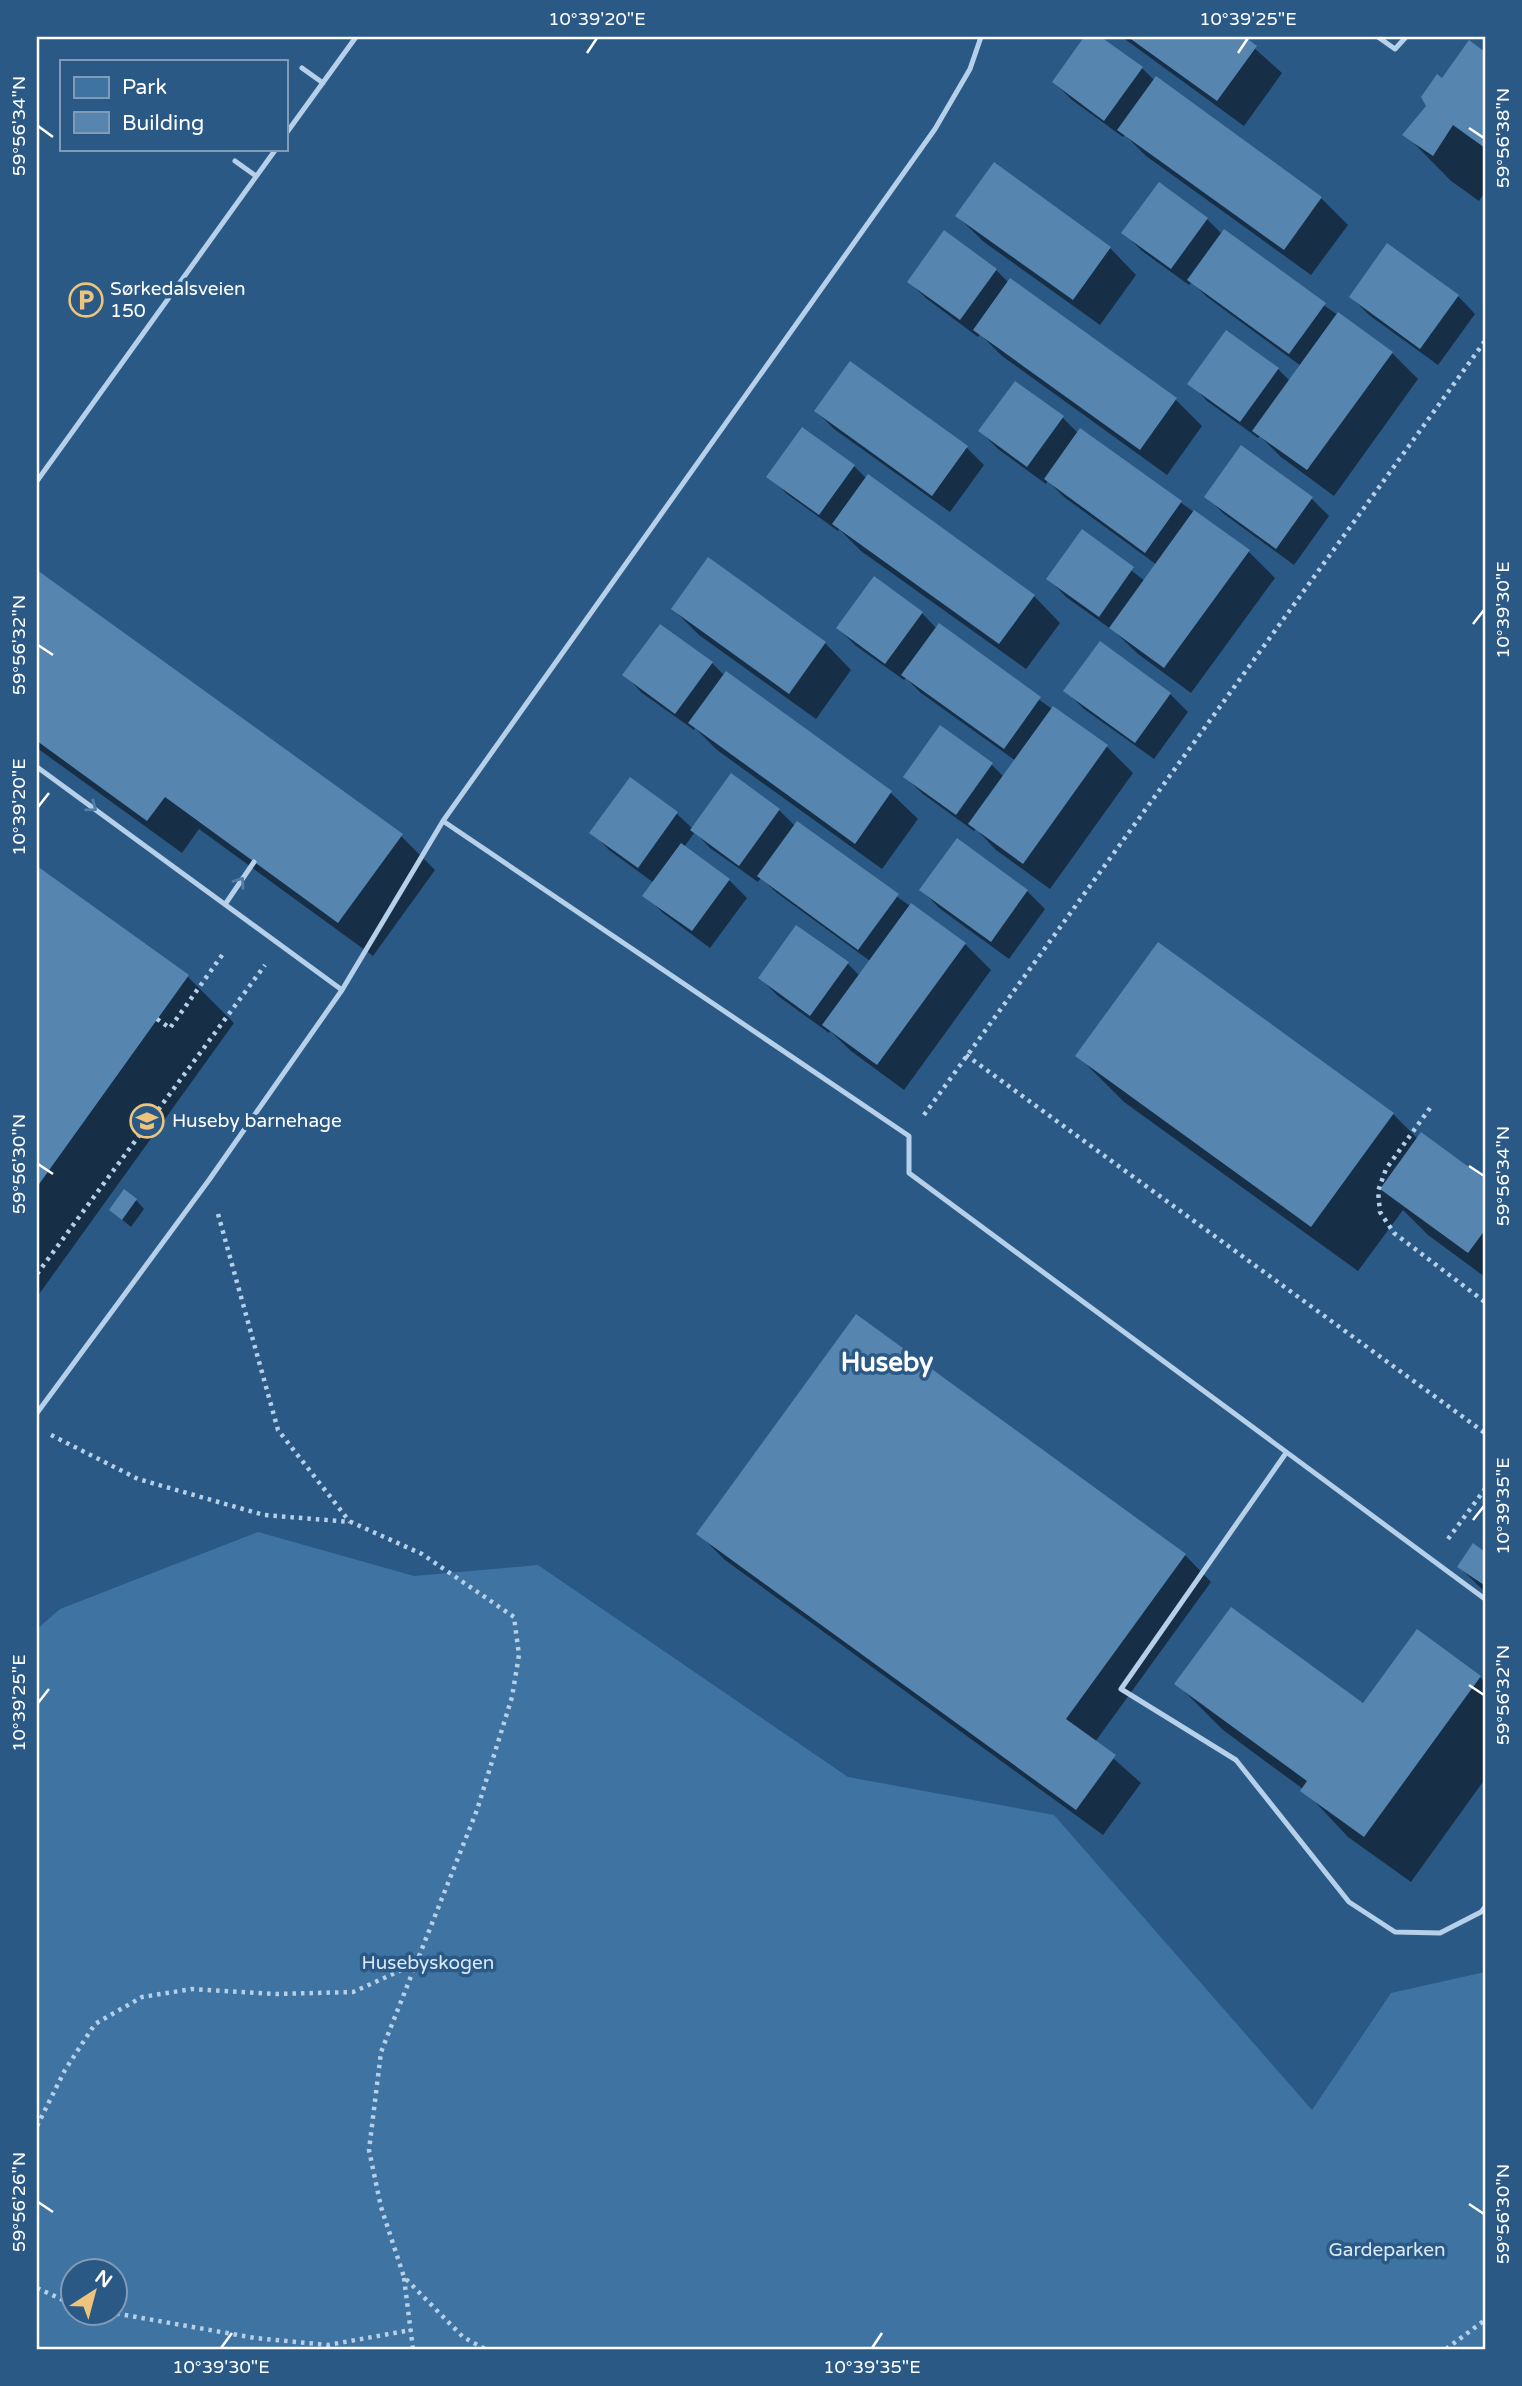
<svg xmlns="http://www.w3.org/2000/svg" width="1522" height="2386" font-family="'Varela Round',sans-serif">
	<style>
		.green { fill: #3e73a2; fill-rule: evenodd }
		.shadow { fill: #0007 }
		.building { fill: #5685af }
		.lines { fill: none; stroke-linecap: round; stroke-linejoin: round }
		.path { stroke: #b5d0e8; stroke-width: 4.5; stroke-dasharray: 3.5 5; stroke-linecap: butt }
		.lane { stroke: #b5d0e8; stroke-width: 5 }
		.oneway { stroke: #547da3 }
		.ticks { fill: none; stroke: #fff; stroke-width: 2.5 }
		.labels { text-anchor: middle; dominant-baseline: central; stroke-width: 7; stroke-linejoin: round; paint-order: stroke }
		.poi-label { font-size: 19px; fill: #fff; stroke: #2a5986; text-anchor: start }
		.park-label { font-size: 19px; fill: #d9e8f6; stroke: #2a5986 }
		.district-label { font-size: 26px; font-weight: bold; fill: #fff; stroke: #2a5986 }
		.neatline { fill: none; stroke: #fff; stroke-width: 2.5 }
		.ticks-label { font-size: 18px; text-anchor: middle; fill: #fff }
	</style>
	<rect width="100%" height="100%" fill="#2a5986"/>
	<path class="green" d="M258,1532l156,44 124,-11 310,212 206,38 258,295 79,-117 94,-21v377h-1448v-720l23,-20zM74,2270h42v42h-42z"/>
	<path class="shadow" d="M1086,37h12l44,31 13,13 2,-2 164,119 27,27 -37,50 -165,-119 -21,-21 -2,2 -51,-37 -18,-18z
		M1122,37h120l40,36 -38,53z
		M1470,43l15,11v138l-6,9 -28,-20 -46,-47 24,-28z
		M994,164l116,84 26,27 -36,50 -116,-83 -27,-26z
		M1207,219l15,15 170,119 26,26 -84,117 -53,-39 -21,-21 -2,2 -51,-37 -17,-18 88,-14 12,12 11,-15 -94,-69 -15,-15 -3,3 -47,-34 -18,-18z
		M996,270l13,13 167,117 26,26 -35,49 -165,-119 -22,-22 -2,3 -51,-38 -18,-17z
		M1458,296l17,18 -37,51 -69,-50 -18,-18z
		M1015,383l48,35 15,15 2,-3 168,121 27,27 -84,115 -53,-39 -23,-22 -49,-35 -17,-18 33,-47 63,49 12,-16 -93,-68 -16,-16 -2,3 -48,-35 -18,-18z
		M816,411l150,36 18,18 -34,47 -116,-83z
		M854,466l13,13 167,117 26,27 -34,46 -165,-118 -22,-22 -1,2 -51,-37 -18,-18z
		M1206,496l105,2 18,18 -35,49 -70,-51z
		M37,572l364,264 34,34 -62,86 -174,-127 -17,24 -145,-105z
		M673,609l152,34 26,27 -35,49 -117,-84z
		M922,613l15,16 170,118 26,26 -83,116 -54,-39 -20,-21 -2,2 -51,-37 -18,-17 87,-12 12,12 12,-16 -95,-68 -15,-15 -2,2 -48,-34 -18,-18z
		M712,663l13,13 1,-2 165,119 27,26 -36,50 -165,-119 -22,-22 -1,2 -52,-37 -17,-18z
		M1066,691l104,3 18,18 -34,47 -70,-50z
		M731,775l48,35 16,16 170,118 26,26 -87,120 -53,-39 -21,-20 -1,2 -51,-37 -18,-18 88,-14 12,12 10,-15 -93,-68 -16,-15 -3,4 -48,-34 -15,-16 -11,15 45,33 18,18 -37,50 -47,-35 -18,-18 9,-12 -45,-33 -17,-18 38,-53 47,35 16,15z
		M958,841l69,50 18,18 -36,50 -70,-51 -17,-18z
		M37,869l151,108 46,46 -197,274z
		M1078,1056l315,58 25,25 3,-4 64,46v96l-57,-42 -25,-25 -45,61 -234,-169z
		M136,1200l8,9 -13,18 -20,-17z
		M699,1534l486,21 26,27 -116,160 46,41 -38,52 -378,-275z
		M1474,1546l11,8v38l-26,-25z
		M1480,1677l5,5v97l-74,103 -63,-45 -45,-48 -80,-59 -46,-46 187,22z"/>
	<path class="building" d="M1084,37h17l42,30 -39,54 -52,-39z
		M1128,37h117l12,9 -40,55z
		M1469,40l16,12v96l-32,-23 -20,31 -31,-21 24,-29 -5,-9 16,-23 5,4z
		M1156,76l166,121 -38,53 -167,-120z
		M994,162l117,85 -38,53 -118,-84z
		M1159,182l49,36 -37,51 -50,-36z
		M1224,229l102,74 -37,51 -102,-74z
		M944,230l53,39 -37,51 -53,-38z
		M1387,243l72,52 -39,54 -71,-52z
		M1010,278l167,120 -37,52 -167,-120z
		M1338,312l55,40 -86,118 -55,-39z
		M1226,330l53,38 -39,54 -53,-38z
		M850,361l118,85 -36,50 -118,-85z
		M1015,381l49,35 -37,51 -49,-36z
		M802,427l53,38 -36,50 -53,-38z
		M1080,428l102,73 -37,52 -101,-74z
		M1241,445l72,52 -37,52 -72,-52z
		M868,474l167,121 -36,49 -167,-120z
		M1194,510l56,40 -86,118 -55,-40z
		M1082,529l52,38 -35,50 -53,-38z
		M708,557l118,85 -37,52 -118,-85z
		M37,570l366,264 -65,89 -173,-126 -18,24 -110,-80z
		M874,576l49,36 -38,52 -49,-36z
		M939,623l102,74 -37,52 -103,-74z
		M660,624l53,38 -38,52 -53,-39z
		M1100,641l71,52 -36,50 -72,-52z
		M726,671l166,120 -37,53 -167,-121z
		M1053,706l55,39 -85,119 -55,-40z
		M940,725l53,38 -37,52 -53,-38z
		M731,773l49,36 -41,57 -49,-36z
		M630,777l48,35 -40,56 -49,-35z
		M797,821l102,73 -41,56 -101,-74z
		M957,838l71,52 -37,52 -72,-52z
		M681,843l49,36 -38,52 -50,-35z
		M37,866l152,109 -152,212z
		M911,903l55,40 -89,122 -55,-40z
		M796,925l53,37 -39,54 -52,-38z
		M1158,942l236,171 -83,114 -236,-171z
		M1421,1132l64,47v51l-17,23 -88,-64z
		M124,1189l13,10 -15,21 -13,-10z
		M856,1314l330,240 -120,165 50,36 -40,55 -380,-276z
		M1473,1543l12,9 -1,33 -27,-18z
		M1231,1607l132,96 54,-74 64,47 -117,161 -64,-46 7,-10 -133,-97z"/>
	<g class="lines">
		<path class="path" d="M157,1019l13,9 55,-77
			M966,1055l519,378
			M1430,1108l-44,61 -8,22 2,21 14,21 91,69
			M924,1115l561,-774
			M218,1214l60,216 72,92
			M37,1274l228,-309
			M51,1435l87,44 126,36 87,7 71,32 92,63 5,38 -7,42 -35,113 -96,242 -12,98 12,57 23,70 59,60 22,12
			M1448,1539l37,-50
			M37,2126l28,-56 30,-46 47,-27 50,-8 84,5 77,-2 62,-28
			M404,2278l9,71
			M37,2288l37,17
			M108,2312l147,26 73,7 83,-15
			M1446,2349l39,-29"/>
		<path class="lane" d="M1378,37l17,12 11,-12
			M302,68l21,15
			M285,135l71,-98
			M235,161l21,15
			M37,481l239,-332
			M37,767l305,223 101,-169 466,315v37l576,426
			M443,821l492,-692 35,-60 11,-32
			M226,903l28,-41
			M37,1413l172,-233 133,-190
			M1286,1453l-165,236 115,71 113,142 46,30 45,1 41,-21 4,-5"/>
	</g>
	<defs><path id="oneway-chevron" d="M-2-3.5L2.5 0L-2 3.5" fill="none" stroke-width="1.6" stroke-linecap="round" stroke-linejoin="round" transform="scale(1.75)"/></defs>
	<g class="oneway">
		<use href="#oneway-chevron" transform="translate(92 807) rotate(36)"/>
		<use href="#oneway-chevron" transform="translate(240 882) rotate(-55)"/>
	</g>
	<path class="ticks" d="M587,53l10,-15M1238,53l10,-15M38,126l15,11M1469,128l15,10M1473,624l11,-14M38,645l15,10M38,807l11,-14M38,1164l15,10M1469,1166l15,10M1473,1520l11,-14M1469,1685l15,10M38,1703l11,-14M38,2202l15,10M1469,2204l15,10M221,2348l11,-15M872,2348l10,-15"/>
	<defs>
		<symbol id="parking-ring" viewBox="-11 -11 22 22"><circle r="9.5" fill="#2a5986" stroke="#eec47d" stroke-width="1.5"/><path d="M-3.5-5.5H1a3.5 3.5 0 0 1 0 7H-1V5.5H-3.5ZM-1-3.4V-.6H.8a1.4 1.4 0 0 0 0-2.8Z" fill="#eec47d"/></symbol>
		<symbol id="school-ring" viewBox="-11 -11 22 22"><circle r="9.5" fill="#2a5986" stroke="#eec47d" stroke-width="1.5"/><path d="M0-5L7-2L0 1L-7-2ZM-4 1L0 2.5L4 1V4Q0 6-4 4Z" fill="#eec47d"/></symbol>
	</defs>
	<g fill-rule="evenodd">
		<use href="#parking-ring" x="67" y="281" width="38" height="38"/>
		<use href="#school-ring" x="128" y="1102" width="38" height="38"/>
	</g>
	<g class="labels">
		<g class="poi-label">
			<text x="110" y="289">Sørkedalsveien<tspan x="110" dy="22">150</tspan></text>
			<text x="172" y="1121">Huseby barnehage</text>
		</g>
		<g class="park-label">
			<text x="428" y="1963">Husebyskogen</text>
			<text x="1387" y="2250">Gardeparken</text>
		</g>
		<g class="district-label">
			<text x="887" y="1362">Huseby</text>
		</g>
	</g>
	<rect width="1522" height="2386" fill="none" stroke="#2a5986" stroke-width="77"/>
	<rect x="60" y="60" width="228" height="91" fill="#2a5986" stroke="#7f9bb6" stroke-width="2"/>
	<rect x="74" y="77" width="35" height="21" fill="#3e73a2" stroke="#7f9bb6" stroke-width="2"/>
	<text x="122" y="94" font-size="21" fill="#ffffff">Park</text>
	<rect x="74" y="112" width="35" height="21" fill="#5685af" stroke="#7f9bb6" stroke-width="2"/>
	<text x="122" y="130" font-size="21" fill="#ffffff">Building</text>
	<g transform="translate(94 2292) rotate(36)"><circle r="33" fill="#2a5986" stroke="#7f9bb6" stroke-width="2"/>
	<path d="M0-5L12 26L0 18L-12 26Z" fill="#eec47d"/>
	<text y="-10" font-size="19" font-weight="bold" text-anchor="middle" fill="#ffffff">N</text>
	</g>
	<rect x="38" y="38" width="1446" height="2310" class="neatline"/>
	<g class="ticks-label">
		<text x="597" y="25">10°39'20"E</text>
		<text x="1248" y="25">10°39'25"E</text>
		<text transform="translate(19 126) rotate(-90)" y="6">59°56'34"N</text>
		<text transform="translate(1503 138) rotate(-90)" y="6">59°56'38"N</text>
		<text transform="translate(1503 610) rotate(-90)" y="6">10°39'30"E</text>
		<text transform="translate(19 645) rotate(-90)" y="6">59°56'32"N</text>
		<text transform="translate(19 807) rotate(-90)" y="6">10°39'20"E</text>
		<text transform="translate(19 1164) rotate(-90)" y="6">59°56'30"N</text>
		<text transform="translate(1503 1176) rotate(-90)" y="6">59°56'34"N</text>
		<text transform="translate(1503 1506) rotate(-90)" y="6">10°39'35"E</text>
		<text transform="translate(1503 1695) rotate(-90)" y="6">59°56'32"N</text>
		<text transform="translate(19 1703) rotate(-90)" y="6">10°39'25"E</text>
		<text transform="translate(19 2202) rotate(-90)" y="6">59°56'26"N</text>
		<text transform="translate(1503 2214) rotate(-90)" y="6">59°56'30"N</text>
		<text x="221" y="2373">10°39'30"E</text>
		<text x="872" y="2373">10°39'35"E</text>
	</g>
</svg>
